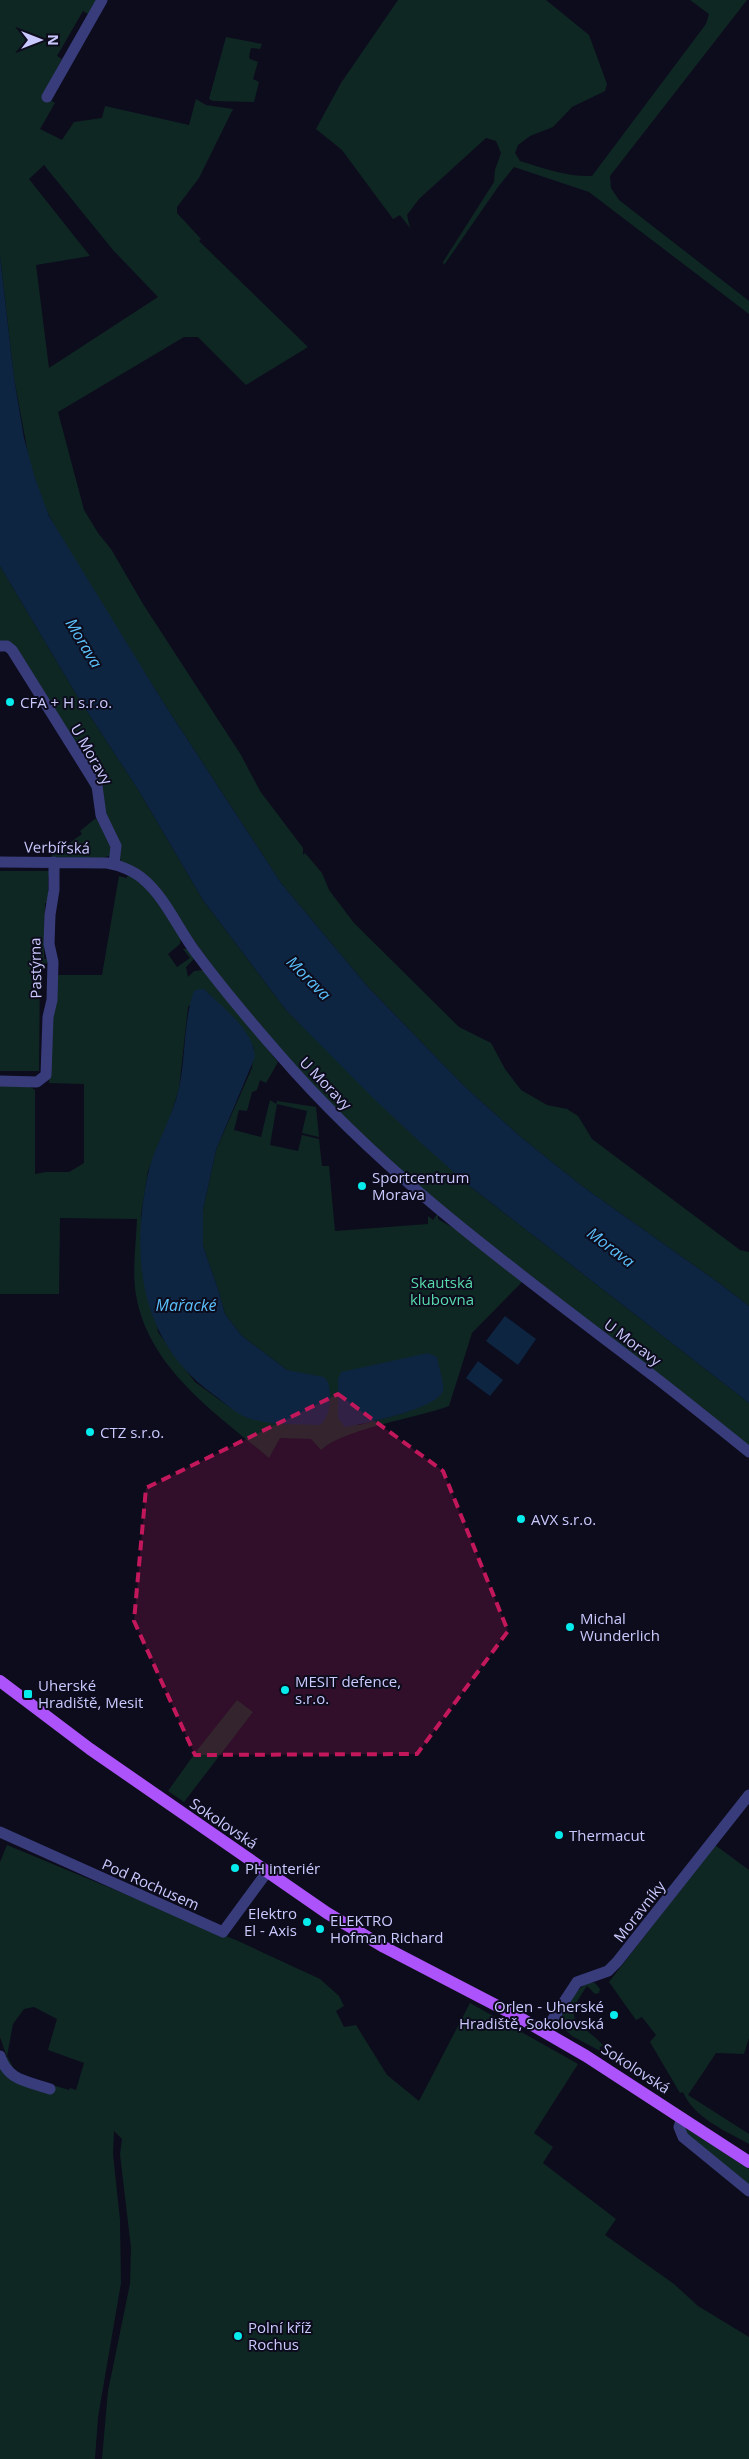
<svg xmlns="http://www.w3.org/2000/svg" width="749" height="2459" font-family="'Open Sans',sans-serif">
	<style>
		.green { fill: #0f2723; fill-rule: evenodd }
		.water { fill: #0d2540 }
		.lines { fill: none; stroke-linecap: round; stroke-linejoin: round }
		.minor { stroke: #383c7b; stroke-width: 11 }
		.major { stroke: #ac53fb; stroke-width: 12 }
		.marked { fill: #c2185b; fill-opacity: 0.2; stroke: #c2185b; stroke-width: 4; stroke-dasharray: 10 6; stroke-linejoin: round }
		.poi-dot { fill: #06eced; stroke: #0d0c1d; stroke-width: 2 }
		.labels { text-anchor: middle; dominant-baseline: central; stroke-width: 4; stroke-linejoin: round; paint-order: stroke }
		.poi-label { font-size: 15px; fill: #cac9fe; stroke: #0d0c1d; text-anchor: start }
		.street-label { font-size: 15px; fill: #cac9fe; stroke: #0d0c1d }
		.park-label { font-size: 15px; fill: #58dbad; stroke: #0d0c1d }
		.water-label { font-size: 16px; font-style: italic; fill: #5ac0fb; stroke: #0d0c1d }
	</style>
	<rect width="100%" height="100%" fill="#0d0c1d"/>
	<path class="green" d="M0,0h97l-9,14 -5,-3 -26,45 5,3 -19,36 12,8 -15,26 22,11 12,-18 28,-4 3,-12 84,19 7,-26 10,6 27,4 -34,69 -22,29v6l24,26 -2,2 109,106 -62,38 -48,-48h-14l-126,75 26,98 14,23 13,16 32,55 98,151 19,36 43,57v7l2,-2 17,20 7,17 25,33 105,104 32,16 14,26 16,21 26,15 20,4 11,7 14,23 148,111 9,2v54l-30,-23 -137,-97 -60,-48 -57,-51 -97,-100 -87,-104 -118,-181 -101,-161 -21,-42 -12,-40 -15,-81 -8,-71 -6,-51zM44,165l69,85 45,47 -109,71 -13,-103 54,-9 -61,-77z
		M398,0h148l43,35 18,49 -2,7 -33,16 -19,20 -23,9 -12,9 -3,8 5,8c23,7 47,16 72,15l114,-152 3,-10 -19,-14h57l-137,176 1,12 8,12 130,101v13l-160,-122 -75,-25 -16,20 -54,78 -1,-3 51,-80 1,-12 6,-17 -5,-12 -10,-3 -67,61 -12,16 3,13 -10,-13 -7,4 -51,-69 -26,-21 25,-46z
		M226,37l36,7 -2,5 -9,-1 -2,9 1,2 8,3 -5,17 6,3 -5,20 -41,-1 -4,-2z
		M0,566l79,133 60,92 64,109 83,110 181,174 282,219v45l-271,-207 -102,-91 -123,-128 -103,-142 -29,-19 -19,-53 -67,-125 -35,-40z
		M96,818l15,25v12l-8,3 -53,-1 32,-23 -2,-3z
		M0,871h52v4l-4,1v27h-3l-1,56h6v4l-10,1 -1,107h-39z
		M129,875c24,11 38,43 52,63l-1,6 -12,10 9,13 13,-9 -7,-9h4l7,10 -8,8 2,10 6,-6 9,-1 75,92 -12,21 -6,-3 -3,10 -5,2 -5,19 -8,-1 -5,20 27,7 9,-37 6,4 1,-3 39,6 3,30 -17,-4 5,-22 -30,-7 -7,41 28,6 4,-16 17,4 3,27h7l6,65 93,-7v-8l5,4 5,-7v6l29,17 55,46 -50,51 -23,73c-32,12 -106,23 -128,44l-10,-11 -31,-1 -11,20c-53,-45 -120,-89 -133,-163 -4,-24 0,-51 1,-76l-77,-1 -1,76h-59v-209h28l7,5v84l11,-2h23l15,-9v-79l-35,-1 1,-66 5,-42h47l17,-99 7,2zM204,989l32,32 18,27 -2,20 -36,82 -13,60v36l16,46 6,22 17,22 45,34 -55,39 -37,-27 -37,-50 -17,-117 7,-44 18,-41 13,-41 9,-82zM338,1388l87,16 -21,9 -45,12 -21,-7z
		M237,1700l16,12 -69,90 -16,-11 30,-42z
		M7,1845l231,96 82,38 19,17 5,10 -8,5 8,16 12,-2 31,50 32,26 51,-98 108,61 -44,69 19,14 -10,16 73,56 -11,16 69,49 24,22 51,31v122h-647l6,-68 22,-107 1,-36 -11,-94 2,-15 -8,-8 -1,23 7,66 1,63 -23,134 -3,42h-95v-393l7,-9 -7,-20v-175zM34,2007l23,12 -9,31 36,13 -8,27 -6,-2 -1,2 -36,-11 -18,-8 -8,-15 6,-32 11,-15z
		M715,1845l34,25v168l-5,16 -28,-1 -28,42 61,39v10c-23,-13 -55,-26 -66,-52l-3,1 -30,-51 6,-7 -14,-18 -6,3 -27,-38z
		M590,1982l5,1 5,6 -1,4 -4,1 -8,-8c-27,38 -8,34 16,59l-4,3 10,7 2,-3 11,11 4,-3 19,17 -2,2 -30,-21 -41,-22 -13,-12c2,-12 18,-38 31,-42z
		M685,2127l64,42v17l-65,-51z"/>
	<path class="water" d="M0,256l14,122 10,60 11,40 14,38 114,186 118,181 87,104 97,100 57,51 60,48 137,97 30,23v97l-282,-219 -47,-42 -46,-43 -88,-89 -83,-110 -64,-109 -60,-92 -79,-133z
		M199,989h5c18,18 50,41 51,68l-39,93 -13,60v36l16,46 6,22 17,22 45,34 37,7 4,5c4,12 3,34 -8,43 -24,-1 -49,1 -72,-7 -12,-4 -23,-15 -34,-23 -74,-53 -84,-137 -66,-221 6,-28 25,-57 31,-86 7,-32 4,-66 15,-97z
		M505,1316l31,23 -18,26 -32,-24z
		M428,1353l9,4c1,7 8,28 6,34 -6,18 -80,33 -98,36l-7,-9v-39l3,-7z
		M478,1361l25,19 -13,16 -24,-18z"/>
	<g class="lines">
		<path class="minor" d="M47,97l55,-97
			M0,646h7l5,4 85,136 4,29 15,31 -2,18
			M0,862l107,1c12,2 27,8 36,16 23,19 36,52 54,75 25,34 53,67 81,99 109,127 245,223 378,325 31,24 62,49 93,74
			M0,1081l37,1 9,-7 2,-58 4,-17 1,-38 -4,-18 1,-29 4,-25v-28
			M0,1832l223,100 44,-60
			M545,2031l32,-49 31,-11 9,-9 132,-167
			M0,2056c8,25 27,25 50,33
			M682,2118l-3,9 4,10 66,54"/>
		<path class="major" d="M0,1681l90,68 237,164 57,34 131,68 71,41 163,106"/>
	</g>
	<path class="marked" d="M338,1394l105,77 65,160 -91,123 -222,1 -61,-134 12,-133z"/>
	<g class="poi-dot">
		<circle cx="10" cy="702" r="5"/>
		<circle cx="362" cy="1186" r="5"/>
		<circle cx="90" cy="1432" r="5"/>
		<circle cx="521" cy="1519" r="5"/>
		<circle cx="570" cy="1627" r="5"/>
		<circle cx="285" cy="1690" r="5"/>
		<rect x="23" y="1689" width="10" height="10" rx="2.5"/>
		<circle cx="559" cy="1835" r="5"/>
		<circle cx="235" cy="1868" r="5"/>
		<circle cx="307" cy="1922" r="5"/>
		<circle cx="320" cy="1929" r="5"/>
		<circle cx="614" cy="2015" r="5"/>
		<circle cx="238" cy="2336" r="5"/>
	</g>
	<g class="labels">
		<g class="poi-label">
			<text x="20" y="702">CFA + H s.r.o.</text>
			<text x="372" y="1177">Sportcentrum<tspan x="372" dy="17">Morava</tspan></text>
			<text x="100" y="1432">CTZ s.r.o.</text>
			<text x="531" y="1519">AVX s.r.o.</text>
			<text x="580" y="1618">Michal<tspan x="580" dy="17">Wunderlich</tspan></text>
			<text x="295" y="1681">MESIT defence,<tspan x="295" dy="17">s.r.o.</tspan></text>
			<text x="38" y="1685">Uherské<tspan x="38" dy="17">Hradiště, Mesit</tspan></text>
			<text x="569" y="1835">Thermacut</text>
			<text x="245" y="1868">PH interiér</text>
			<text x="297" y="1913" text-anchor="end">Elektro<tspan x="297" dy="17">El - Axis</tspan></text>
			<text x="330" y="1920">ELEKTRO<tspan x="330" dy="17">Hofman Richard</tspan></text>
			<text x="604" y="2006" text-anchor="end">Orlen - Uherské<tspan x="604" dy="17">Hradiště, Sokolovská</tspan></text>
			<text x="248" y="2327">Polní kříž<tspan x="248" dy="17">Rochus</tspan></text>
		</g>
		<g class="street-label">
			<text transform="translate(92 754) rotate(60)">U Moravy</text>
			<text transform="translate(57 847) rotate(1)">Verbířská</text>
			<text transform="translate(35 968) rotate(-91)">Pastýrna</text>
			<text transform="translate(326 1083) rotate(46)">U Moravy</text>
			<text transform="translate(633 1342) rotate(37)">U Moravy</text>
			<text transform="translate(224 1823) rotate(34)">Sokolovská</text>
			<text transform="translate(151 1884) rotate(24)">Pod Rochusem</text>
			<text transform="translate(639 1911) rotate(-52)">Moravníky</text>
			<text transform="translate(636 2068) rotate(33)">Sokolovská</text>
		</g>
		<g class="park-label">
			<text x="442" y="1282">Skautská<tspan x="442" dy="17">klubovna</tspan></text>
		</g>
		<g class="water-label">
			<text transform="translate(84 643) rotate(59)">Morava</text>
			<text transform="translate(309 978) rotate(45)">Morava</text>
			<text transform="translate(611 1247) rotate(37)">Morava</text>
			<text x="186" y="1305">Mařacké</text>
		</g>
	</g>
	<g transform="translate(40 40) rotate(90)" stroke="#0d0c1d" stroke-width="4" paint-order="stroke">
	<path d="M0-4L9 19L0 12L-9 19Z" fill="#cac9fe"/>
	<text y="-8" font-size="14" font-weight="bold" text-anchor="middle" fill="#cac9fe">N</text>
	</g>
</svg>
